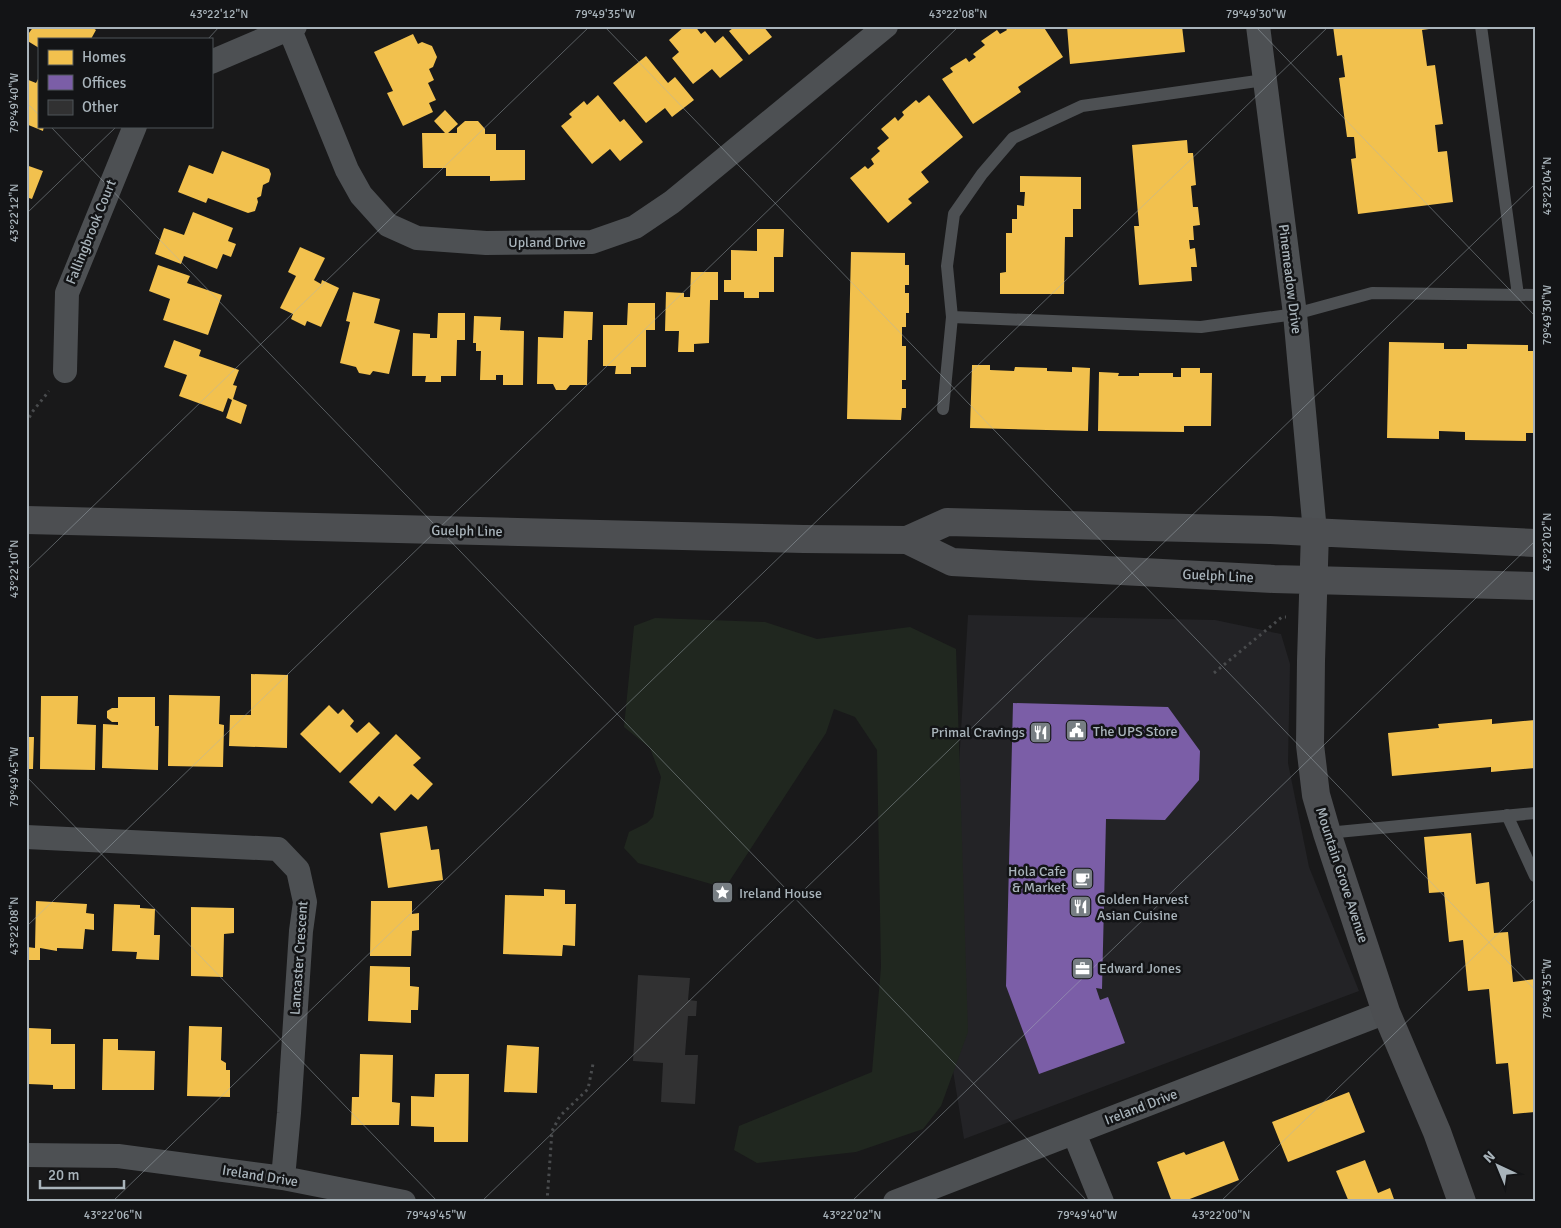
<svg xmlns="http://www.w3.org/2000/svg" width="1561" height="1228" font-family="Signika,sans-serif">
	<style>
		.built { fill: #232326 }
		.green { fill: #20271f }
		.homes { fill: #f2c14e }
		.offices { fill: #7b5ea7 }
		.building { fill: #313132 }
		.lines { fill: none; stroke-linecap: round; stroke-linejoin: round }
		.path { stroke: #494b4d; stroke-width: 3; stroke-dasharray: 2.5 4; stroke-linecap: butt }
		.lane { stroke: #4d5053; stroke-width: 12 }
		.street { stroke: #4d5053; stroke-width: 24 }
		.secondary { stroke: #4c4e51; stroke-width: 28 }
		.ticks { fill: none; stroke: #a9b4bb; stroke-width: 1; stroke-opacity: 0.45 }
		.labels { text-anchor: middle; dominant-baseline: central; stroke-width: 5; stroke-linejoin: round; paint-order: stroke }
		.street-label { font-size: 14px; fill: #a9b4bb; stroke: #131416 }
		.poi-label { font-size: 14px; fill: #a9b4bb; stroke: #131416; text-anchor: start }
		.neatline { fill: none; stroke: #a9b4bb; stroke-width: 2 }
		.ticks-label { font-size: 12px; text-anchor: middle; fill: #a9b4bb }
	</style>
	<rect width="100%" height="100%" fill="#19191a"/>
	<path class="built" d="M968,615l247,5 66,14 9,30 -2,99 21,104 50,124 -395,148 -26,-162 20,-196z"/>
	<path class="green" d="M655,618l110,4 52,17 93,-12 46,22 12,383 -27,74 -18,23 -67,23 -99,11 -23,-13 5,-24 133,-54 9,-105 -4,-217 -22,-33 -21,-8 -8,24 -101,155 -87,-25 -14,-15 5,-16 18,-9 6,-6 8,-40 -11,-29 -26,-21 10,-101z"/>
	<path class="homes" d="M34,26l6,2 1,-2h49l6,4 -5,9h-52v9l-13,-8v-3z
		M685,26h10l6,8 4,-3 10,12 8,-7 20,24 -23,18 -8,-9 -19,15 -21,-26 7,-6 -10,-12z
		M736,26h27l9,11 -23,18 -20,-24z
		M1004,26h39l20,31 -45,30 3,5 -48,32 -31,-45 11,-7 -3,-4 16,-10 3,4 7,-5 -3,-3 12,-9 -4,-4 16,-11 3,4 7,-4z
		M1067,26h115l3,26 -115,12z
		M1333,26h96v3l-7,1 5,36 8,-1 8,59 -8,1 3,27 9,-1 6,51 -95,12 -7,-55 5,-1 -2,-21h-7l-8,-59 6,-1 -3,-22 -5,1z
		M413,34l5,10 4,-2 10,4 5,11 -4,10 -4,2 5,11 -6,3 8,17 -7,3 4,9 -30,14 -16,-33 6,-2 -19,-39z
		M646,56l22,27 7,-6 19,23 -22,17 -7,-9 -19,15 -33,-40z
		M39,77v49h5l-1,5 -17,-7v-45l10,4z
		M598,95l22,27 4,-3 19,23 -23,19 -10,-12 -18,15 -31,-38 11,-9 -3,-3 15,-13 3,4z
		M929,95l34,42 -42,35 8,10 -21,17 4,4 -24,20 -38,-45 15,-12 3,3 6,-5 -3,-5 9,-8 -3,-3 12,-10 -8,-9 14,-12 3,4 6,-6 -2,-3 14,-12 3,3z
		M445,110l13,14 -10,9h9v-5l8,-7h13l7,8v5h11v16h29v30l-35,1v-5h-44v-8h-23l-1,-35h23l-11,-12z
		M1187,140l1,13h5l3,32 -5,1 2,21h5l2,18 -7,1 1,14h-5l1,9 5,-1 2,19h-6l1,14 -53,4 -5,-59h5l-7,-81z
		M222,151l47,18 2,5 -2,8 -6,3 -2,11 -4,2 1,4 -3,9 -7,2 -40,-15 -2,5 -28,-11 11,-27 24,9z
		M26,165l17,6 -11,28 -6,-2z
		M1020,176l61,1v32h-8v28h-8l-1,57h-64v-21l6,-1v-39h6v-14h5v-14l7,1 1,-14h-5z
		M193,212l40,16 -5,13 8,3 -5,13 -8,-3 -6,15 -33,-13 -3,8 -26,-10 9,-26 20,7z
		M757,229h27l-1,28h-9v35h-15v6h-15v-6h-20v-12h7v-30l26,1z
		M300,247l25,11 -11,22 7,4 1,-4 17,8 -18,39 -14,-6 -2,5 -14,-7 2,-5 -13,-6 16,-32 -8,-4z
		M851,252l54,1v12h4v20h-4v8h4v20h-3v14h-4v19h4v34h-4v9h4v19h-4l-1,12 -54,-1z
		M158,265l32,11 -3,7 35,12 -14,40 -45,-15 7,-21 -21,-8z
		M691,272h27v28h-8l-1,43 -15,1v8h-16l1,-21h-14l1,-39 18,1v4h6z
		M353,292l27,7 -6,24 26,7 -11,44 -16,-3 -3,4 -11,-2 -3,-6 -16,-4 10,-41 -4,-1z
		M628,303h27v27h-9v37h-15v7h-16l1,-8h-13v-41h24z
		M564,311l29,1 -1,28h-4l-1,45h-17l-4,5h-10l-3,-6h-16l1,-47 25,1z
		M438,313h27v27h-8l-1,36h-15v6h-16l1,-6h-14l1,-43 17,1v4h7z
		M474,316l27,1 -1,13 24,1 -1,54h-20v-10h-7v5h-16l1,-29h-5v-8h-3z
		M174,340l27,10 -2,6 40,14 -6,15 4,1 -4,13 14,6 -6,19 -15,-6 6,-18 -4,-2 -5,14 -44,-16 8,-21 -23,-8z
		M1389,342l55,1v6h23v-5l61,1v6h7v82h-9v8l-61,-1v-8l-26,-1v8l-52,-1z
		M972,365h18v5l24,1 1,-4 32,1v3l25,1v-5l18,1 -2,63 -118,-3z
		M1181,368h19v5h12l-1,53h-27v6l-86,-1 1,-59 20,1 -1,3h21v-3h34v4h8z
		M251,674l37,1 -1,73 -58,-2 1,-31h21z
		M169,695l51,1 -1,28 5,1 -1,42 -55,-1z
		M41,696h37l-1,28 19,1 -1,45 -55,-1z
		M118,697h37v29h4l-1,44 -56,-2 1,-44 15,1v-3h-6l-5,-4v-7l5,-3h6z
		M329,705l9,9 5,-5 11,12 -4,5 7,7 12,-11 11,11 -40,40 -40,-39z
		M1492,719v5l43,-4v48l-44,4v-5l-99,9 -4,-43 51,-5 -1,-4z
		M396,734l25,24 -8,7 20,19 -15,16 -7,-6 -16,17 -16,-15 -7,8 -23,-22z
		M26,737h8l-1,32h-7z
		M427,826l4,24 8,-1 4,31 -55,8 -8,-55z
		M1471,833l5,51 13,-2 5,51 14,-1 5,50 22,-3v133l-22,2 -5,-51 -12,1 -7,-75 -21,2 -5,-51 -14,2 -5,-50 -15,1 -5,-56z
		M544,889l21,1v14h11l-1,42 -12,-1 -1,11 -59,-2 2,-59 39,1z
		M36,901l51,3 -1,9 8,1v16l-9,-1 -2,20 -26,-1v3l-17,-3v12h-13v-13l8,1z
		M371,901h41v13l7,-1v17l-7,1 -1,25h-41z
		M114,904l26,1v3l15,1 -1,26h6l-1,25 -23,-1 1,-7 -25,-1z
		M191,907l43,1v25l-10,1 -1,43 -32,-1z
		M370,966l40,1v19l9,1 -1,23h-7v13l-43,-2z
		M189,1026l33,1 -1,33 5,3v7h4v27l-43,-1z
		M29,1028l22,1v15h24v45h-22v-4l-25,-1z
		M103,1039h15v11l37,1 -1,39h-52z
		M507,1045l32,2 -2,46 -33,-1z
		M360,1054l33,1 -1,47 8,1 -1,22h-48l1,-28h7z
		M435,1074h34l-1,68h-34v-15l-23,-1v-30l23,1z
		M1349,1092l16,40 -77,30 -16,-40z
		M1224,1141l15,39 -57,22h-10l-15,-40 27,-10 2,3z
		M1365,1160l13,33 12,-5 5,14h-46l-13,-31z"/>
	<path class="offices" d="M1013,703l155,4 32,44 -1,29 -34,40 -59,-1 -4,170 -6,-1 4,12 8,-3 17,46 -86,31 -33,-88z"/>
	<path class="building" d="M638,975l52,3 -2,22 9,1 -1,15h-8l-3,39h13l-3,49 -34,-2 2,-39 -30,-2z"/>
	<g class="lines">
		<path class="path" d="M26,423l7,-12 16,-20
			M1214,673l68,-56h4
			M547,1202l5,-71 8,-15 28,-27 5,-25"/>
		<path class="lane" d="M1481,26l37,269
			M952,317l249,10 94,-13 77,-21 163,2
			M943,409l9,-92 -5,-51 7,-52 28,-40 31,-36 69,-32 182,-26
			M1507,815l28,61
			M1327,833l208,-20"/>
		<path class="street" d="M1258,26l37,288 20,218
			M290,30l57,140 14,25 27,30 29,13 69,5 106,-1 43,-15 37,-25 214,-176
			M211,62l84,-36
			M65,371l2,-78 68,-167
			M26,837l252,12 20,21 7,32 -4,29 -12,182 -6,65
			M1074,1133l28,69
			M26,1155l92,1 165,22 121,24
			M895,1202l491,-190"/>
		<path class="secondary" d="M26,520l778,19 103,1 40,-18 323,8 265,13
			M1315,532l-4,129 -1,84 6,50 11,38 59,179 51,120 25,70
			M907,540l45,22 322,17 261,7"/>
	</g>
	<path class="ticks" d="M604,26l931,964M1255,26l280,290M208,39l12,-13M26,102l13,13M50,126l1038,1076M26,214l91,-88M26,571l564,-545M26,776l412,426M26,927l933,-901M112,1202l1217,-1176M481,1202l1054,-1018M851,1202l684,-661M1220,1202l315,-304"/>
	<defs>
		<symbol id="civic-square" viewBox="-11 -11 22 22"><rect x="-9" y="-9" width="18" height="18" rx="4" fill="#777e83" stroke="#131416"/><path d="M-.6-6.5H3V-4.5H.6V-3L4-1V1h2V6H-6V1h2V-1L-.6-3ZM-1.2 2.5V6h2.4V2.5Z" fill="#fff"/></symbol>
		<symbol id="restaurant-square" viewBox="-11 -11 22 22"><rect x="-9" y="-9" width="18" height="18" rx="4" fill="#777e83" stroke="#131416"/><path d="M-5-6h1v4h1v-4h1v4h1v-4h1v5L-1.5 .5V6h-2V.5L-5-1ZM5-6V6H3V1.5H1.5Q1.5-4 5-6Z" fill="#fff"/></symbol>
		<symbol id="cafe-square" viewBox="-11 -11 22 22"><rect x="-9" y="-9" width="18" height="18" rx="4" fill="#777e83" stroke="#131416"/><path d="M-5.5-4.5H6V0H3Q3 3.5 0 3.5H-2.5Q-5.5 3.5-5.5 0ZM3-3.2v2h1.7v-2ZM-6 4.5H4V6H-6Z" fill="#fff"/></symbol>
		<symbol id="sight-square" viewBox="-11 -11 22 22"><rect x="-9" y="-9" width="18" height="18" rx="4" fill="#777e83" stroke="#131416"/><path d="M0-6L1.8-2.2L6-1.7L2.9 1.2L3.7 5.4L0 3.3L-3.7 5.4L-2.9 1.2L-6-1.7L-1.8-2.2Z" fill="#fff"/></symbol>
		<symbol id="office-square" viewBox="-11 -11 22 22"><rect x="-9" y="-9" width="18" height="18" rx="4" fill="#777e83" stroke="#131416"/><path d="M-6-3h4V-5.5h4V-3h4V5H-6ZM-1-4.5V-3h2v-1.5ZM-6 0V1H6V0Z" fill="#fff"/></symbol>
	</defs>
	<g fill-rule="evenodd">
		<use href="#civic-square" x="1064" y="718" width="25" height="25"/>
		<use href="#restaurant-square" x="1028" y="720" width="25" height="25"/>
		<use href="#cafe-square" x="1070" y="866" width="25" height="25"/>
		<use href="#sight-square" x="710" y="880" width="25" height="25"/>
		<use href="#restaurant-square" x="1068" y="894" width="25" height="25"/>
		<use href="#office-square" x="1070" y="956" width="25" height="25"/>
	</g>
	<g class="labels">
		<g class="street-label">
			<text transform="translate(91 232) rotate(-68)">Fallingbrook Court</text>
			<text x="547" y="242">Upland Drive</text>
			<text transform="translate(1290 279) rotate(83)">Pinemeadow Drive</text>
			<text transform="translate(467 531) rotate(1)">Guelph Line</text>
			<text transform="translate(1218 576) rotate(3)">Guelph Line</text>
			<text transform="translate(1342 875) rotate(72)">Mountain Grove Avenue</text>
			<text transform="translate(299 958) rotate(-86)">Lancaster Crescent</text>
			<text transform="translate(1141 1107) rotate(-21)">Ireland Drive</text>
			<text transform="translate(260 1176) rotate(9)">Ireland Drive</text>
		</g>
		<g class="poi-label">
			<text x="1093" y="731">The UPS Store</text>
			<text x="1025" y="732" text-anchor="end">Primal Cravings</text>
			<text x="1066" y="871" text-anchor="end">Hola Cafe<tspan x="1066" dy="16">&amp; Market</tspan></text>
			<text x="739" y="893">Ireland House</text>
			<text x="1097" y="899">Golden Harvest<tspan x="1097" dy="16">Asian Cuisine</tspan></text>
			<text x="1099" y="968">Edward Jones</text>
		</g>
	</g>
	<rect width="1561" height="1228" fill="none" stroke="#131416" stroke-width="55"/>
	<rect x="38" y="38" width="175" height="90" fill="#131416" stroke="#4f5458"/>
	<rect x="48" y="50" width="25" height="15" fill="#f2c14e" stroke="#4f5458"/>
	<text x="82" y="62" font-size="15" fill="#a9b4bb">Homes</text>
	<rect x="48" y="75" width="25" height="15" fill="#7b5ea7" stroke="#4f5458"/>
	<text x="82" y="88" font-size="15" fill="#a9b4bb">Offices</text>
	<rect x="48" y="100" width="25" height="15" fill="#313132" stroke="#4f5458"/>
	<text x="82" y="112" font-size="15" fill="#a9b4bb">Other</text>
	<g transform="translate(1498 1166) rotate(316)" stroke="#131416" stroke-width="4" paint-order="stroke">
	<path d="M0-4L9 19L0 12L-9 19Z" fill="#a9b4bb"/>
	<text y="-8" font-size="14" font-weight="bold" text-anchor="middle" fill="#a9b4bb">N</text>
	</g>
	<path d="M40 1180v8h84v-8" fill="none" stroke="#a9b4bb" stroke-width="2.5"/>
	<text x="48" y="1180" font-size="15" fill="#a9b4bb" stroke="#131416" stroke-width="4" paint-order="stroke">20 m</text>
	<rect x="28" y="28" width="1506" height="1172" class="neatline"/>
	<g class="ticks-label">
		<text x="219" y="18">43°22'12"N</text>
		<text x="605" y="18">79°49'35"W</text>
		<text x="958" y="18">43°22'08"N</text>
		<text x="1256" y="18">79°49'30"W</text>
		<text transform="translate(14 103) rotate(-90)" y="4">79°49'40"W</text>
		<text transform="translate(1547 186) rotate(-90)" y="4">43°22'04"N</text>
		<text transform="translate(14 213) rotate(-90)" y="4">43°22'12"N</text>
		<text transform="translate(1547 315) rotate(-90)" y="4">79°49'30"W</text>
		<text transform="translate(1547 542) rotate(-90)" y="4">43°22'02"N</text>
		<text transform="translate(14 569) rotate(-90)" y="4">43°22'10"N</text>
		<text transform="translate(14 777) rotate(-90)" y="4">79°49'45"W</text>
		<text transform="translate(14 926) rotate(-90)" y="4">43°22'08"N</text>
		<text transform="translate(1547 989) rotate(-90)" y="4">79°49'35"W</text>
		<text x="113" y="1219">43°22'06"N</text>
		<text x="436" y="1219">79°49'45"W</text>
		<text x="852" y="1219">43°22'02"N</text>
		<text x="1087" y="1219">79°49'40"W</text>
		<text x="1221" y="1219">43°22'00"N</text>
	</g>
</svg>
